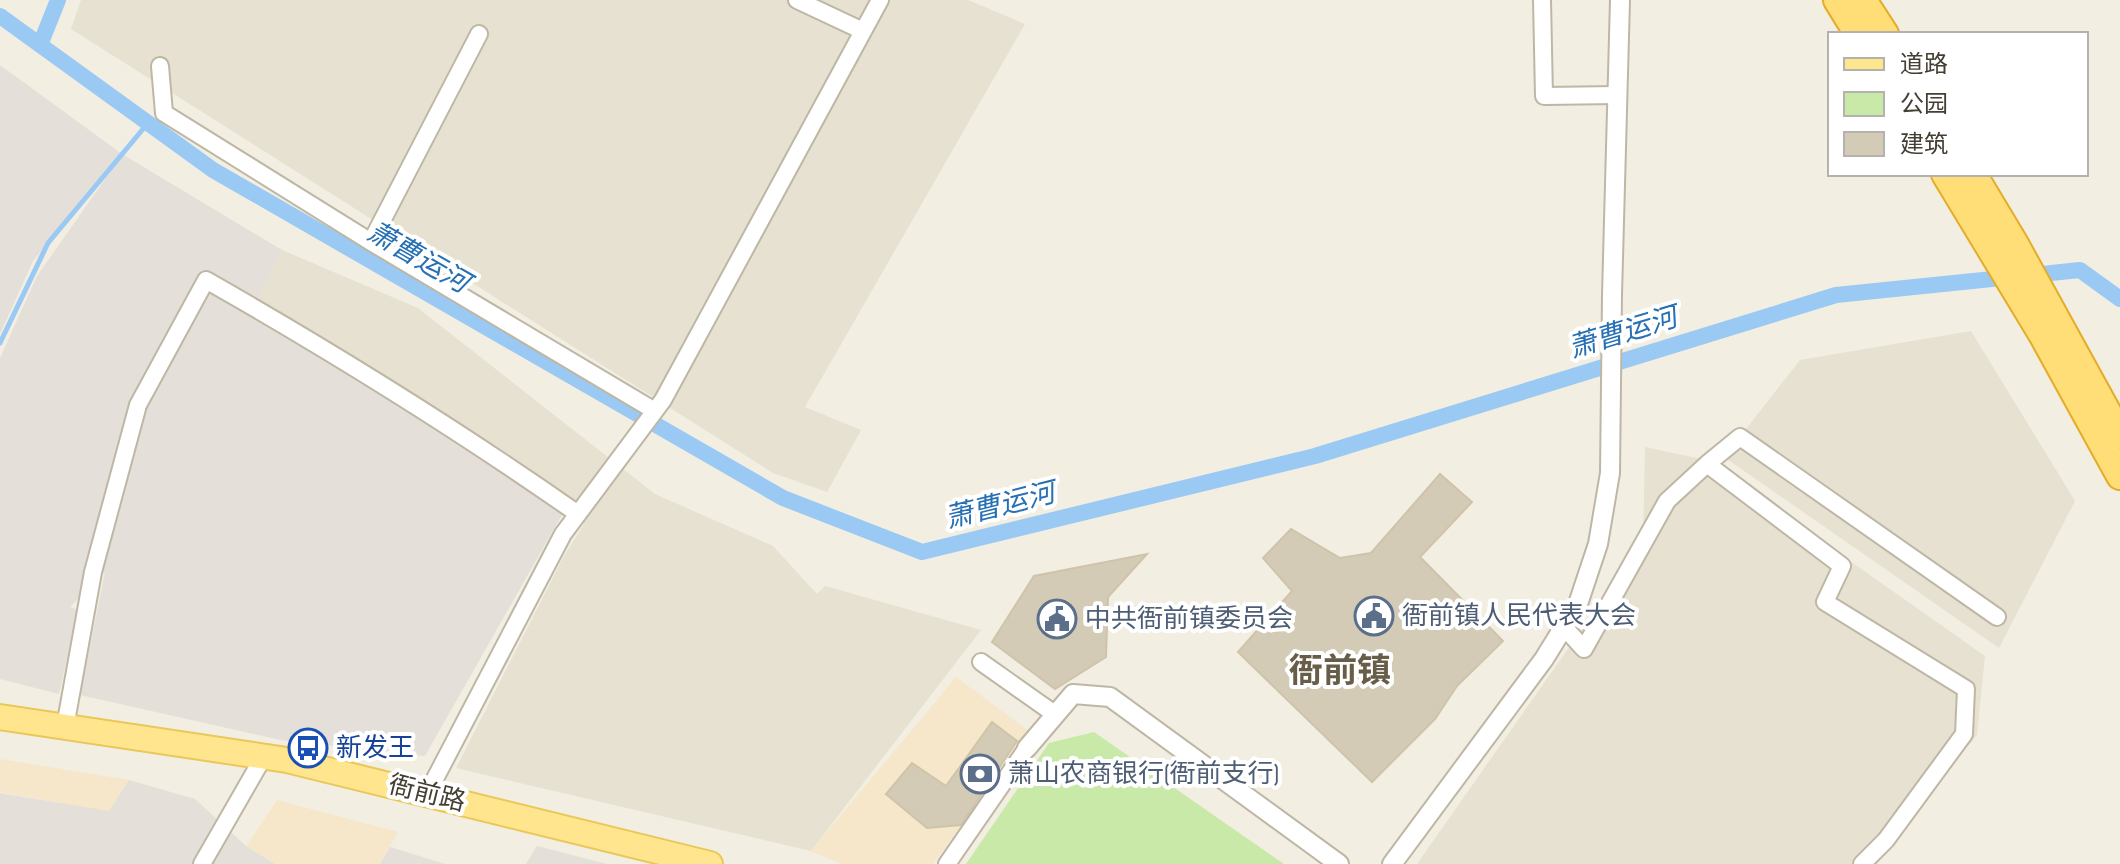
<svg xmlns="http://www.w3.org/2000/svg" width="2120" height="864" font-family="'Sofia Sans Condensed','Noto Sans SC',sans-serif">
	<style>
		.residential { fill: #e6e1d0 }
		.commercial { fill: #f6e7cb }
		.industrial { fill: #e4dfd8 }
		.green { fill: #c8e9a8 }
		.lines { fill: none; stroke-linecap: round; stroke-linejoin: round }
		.stream { stroke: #9ac9f3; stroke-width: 5 }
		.canal { stroke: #9ac9f3; stroke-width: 16 }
		.building { fill: #d4cbb7; stroke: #cfc3aa; stroke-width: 2 }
		.minor-casing { stroke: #beb7a5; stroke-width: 20 }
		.tertiary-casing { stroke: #beb7a5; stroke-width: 22 }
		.primary-casing { stroke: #e9c759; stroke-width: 28 }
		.trunk-casing { stroke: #e5ac2a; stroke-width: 30 }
		.minor { stroke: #fff; stroke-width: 16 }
		.tertiary { stroke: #fff; stroke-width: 18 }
		.primary { stroke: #ffe68e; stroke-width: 24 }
		.trunk { stroke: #fd7; stroke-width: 26 }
		.labels { text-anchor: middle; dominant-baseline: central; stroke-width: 8; stroke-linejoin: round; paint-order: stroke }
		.service-label { font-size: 26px; fill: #4e5e75; stroke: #fff; text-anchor: start }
		.transit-label { font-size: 26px; fill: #164399; stroke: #fff; text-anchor: start }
		.street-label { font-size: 26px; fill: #443e33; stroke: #fff }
		.water-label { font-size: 28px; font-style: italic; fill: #2770b4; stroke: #fff }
		.district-label { font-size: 34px; font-weight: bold; fill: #675d49; stroke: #fff }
	</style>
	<rect width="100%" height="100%" fill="#f2eee2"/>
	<path class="residential" d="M81,0h887l57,24 -220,383 56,23 -34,62 -54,-19 -702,-444z
		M282,250l136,58 237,186 118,52 44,48 8,-8 156,44 -170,221 -355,-83 108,-212 20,-32 -330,-217z
		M1971,331l104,170 -76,147 -275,-191 76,-97z
		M1645,447l61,13 279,196 -8,79 -83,98 -32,31h-445l226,-322z"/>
	<path class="commercial" d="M956,677l74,55 -97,132h-92l-30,-13z
		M0,759l129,21 -20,32 -109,-20z
		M277,800l121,32 -18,32h-105l-29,-18z"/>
	<path class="industrial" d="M0,65l122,89 160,96 -28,57 313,199 -142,250 -144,-16 -201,-45 25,-123 -35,35 8,3 -19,84 -59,-15v-321l37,-82 78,-111 -82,96 -33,73z
		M129,780l66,19 51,47 29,18h-275v-71l109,18z
		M537,846l70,18h-81z
		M390,847l55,17h-65z"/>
	<path class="green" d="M1094,732l190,132h-318l83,-121z"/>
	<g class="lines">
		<path class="stream" d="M0,343l48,-100 100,-120"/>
		<path class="canal" d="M0,16l213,154 570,328 139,54 393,-96 521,-161 244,-25 40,29
			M40,45l18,-45"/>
	</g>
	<path class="building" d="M1440,474l32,28 -52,55 83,84 -46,45 -22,33 -63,63 -134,-130 54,-61 -29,-33 28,-29 49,29 31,-5z
		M1147,554l-39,43 -2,60 -51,32 -63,-47 42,-66z
		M992,722l25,19 -56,84 -34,3 -41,-34 26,-31 34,23z"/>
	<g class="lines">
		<defs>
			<path id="minor" d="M797,0l66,31
				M1542,0l2,96 73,-1
				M160,66l4,47 207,129 284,169
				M371,242l108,-208
				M1707,464l33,-27 257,180
				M1564,627l20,22 83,-148 40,-37 135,102 -17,36 141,87 -2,45 -78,106 -24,24
				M981,662l75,53
				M65,727l28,-155 45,-167 68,-125c128,73 252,150 372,234
				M427,794l136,-260 100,-134 217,-400
				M202,864l62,-108
				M947,864l80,-116"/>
			<path id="tertiary" d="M1027,748l46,-54 37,3 229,167
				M1392,864l152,-205 34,-55 20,-60 12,-71 2,-178 8,-295"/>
			<path id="primary" d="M0,717l287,43 423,104"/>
			<path id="trunk" d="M1837,0l21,34
				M1863,0l22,34
				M1945,174l98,162 77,140
				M1973,174l42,70 105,191"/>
		</defs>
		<use href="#minor" class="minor-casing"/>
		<use href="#tertiary" class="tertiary-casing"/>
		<use href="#primary" class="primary-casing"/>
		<use href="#trunk" class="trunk-casing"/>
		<use href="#minor" class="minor"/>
		<use href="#tertiary" class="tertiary"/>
		<use href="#primary" class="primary"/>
		<use href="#trunk" class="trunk"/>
	</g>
	<defs>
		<symbol id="civic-ring" viewBox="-11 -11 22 22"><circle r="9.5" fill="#fff" stroke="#5c6f8a" stroke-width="1.5"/><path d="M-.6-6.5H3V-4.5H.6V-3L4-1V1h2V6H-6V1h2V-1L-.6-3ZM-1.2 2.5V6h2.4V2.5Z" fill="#5c6f8a"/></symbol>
		<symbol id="bus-ring" viewBox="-11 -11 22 22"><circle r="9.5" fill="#fff" stroke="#1a4fb4" stroke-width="1.5"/><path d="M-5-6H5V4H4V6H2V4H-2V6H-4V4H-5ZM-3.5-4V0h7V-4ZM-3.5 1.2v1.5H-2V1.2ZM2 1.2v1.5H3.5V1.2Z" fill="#1a4fb4"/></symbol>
		<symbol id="bank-ring" viewBox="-11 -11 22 22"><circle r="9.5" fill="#fff" stroke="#5c6f8a" stroke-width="1.5"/><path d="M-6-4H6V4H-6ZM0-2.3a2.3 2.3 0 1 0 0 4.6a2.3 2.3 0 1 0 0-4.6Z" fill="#5c6f8a"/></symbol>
	</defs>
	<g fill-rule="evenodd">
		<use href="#civic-ring" x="1352" y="594" width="44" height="44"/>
		<use href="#civic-ring" x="1035" y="597" width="44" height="44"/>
		<use href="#bus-ring" x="286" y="726" width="44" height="44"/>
		<use href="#bank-ring" x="958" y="752" width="44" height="44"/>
	</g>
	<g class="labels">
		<g class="service-label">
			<text x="1402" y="616">衙前镇人民代表大会</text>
			<text x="1085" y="619">中共衙前镇委员会</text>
			<text x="1008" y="774">萧山农商银行(衙前支行)</text>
		</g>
		<g class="transit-label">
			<text x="336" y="748">新发王</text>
		</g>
		<g class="street-label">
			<text transform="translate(427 794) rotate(14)">衙前路</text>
		</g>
		<g class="water-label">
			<text transform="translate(418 258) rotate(30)">萧曹运河</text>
			<text transform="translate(1623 333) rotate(-17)">萧曹运河</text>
			<text transform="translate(1000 506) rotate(-14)">萧曹运河</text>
		</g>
		<g class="district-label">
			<text x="1340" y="671">衙前镇</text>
		</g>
	</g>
	<rect x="1828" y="32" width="260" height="144" fill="#ffffff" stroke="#b4b2ad" stroke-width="2"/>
	<rect x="1844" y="58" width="40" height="12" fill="#ffe68e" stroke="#b4b2ad" stroke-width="2"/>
	<text x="1900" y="72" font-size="24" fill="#443e33">道路</text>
	<rect x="1844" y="92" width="40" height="24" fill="#c8e9a8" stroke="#b4b2ad" stroke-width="2"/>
	<text x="1900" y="112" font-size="24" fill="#443e33">公园</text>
	<rect x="1844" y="132" width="40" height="24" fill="#d4cbb7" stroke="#b4b2ad" stroke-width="2"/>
	<text x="1900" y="152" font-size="24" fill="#443e33">建筑</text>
</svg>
